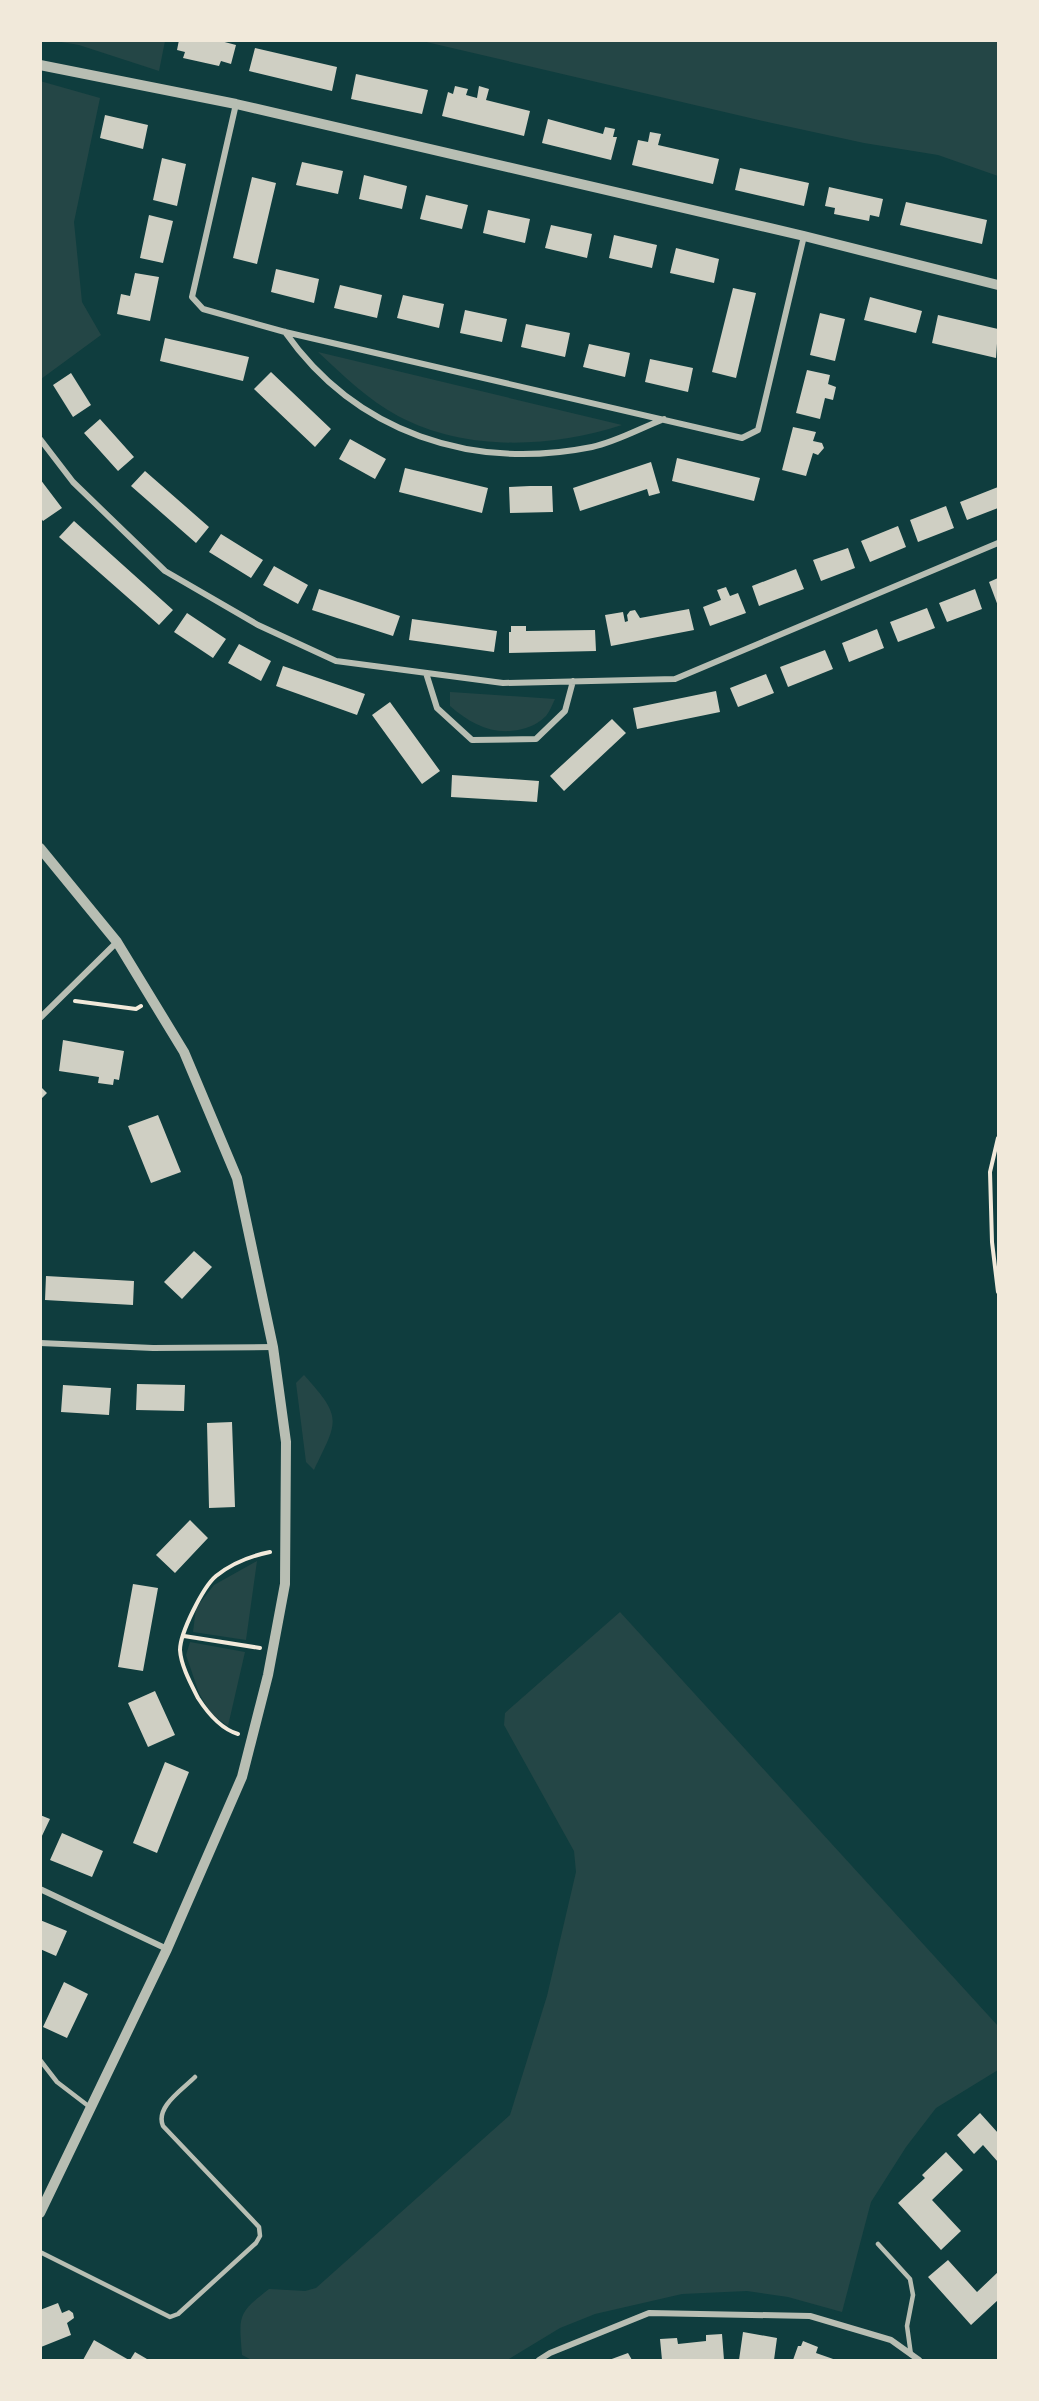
<svg xmlns="http://www.w3.org/2000/svg" width="1039" height="2401" font-family="Mulish,sans-serif">
	<style>
		.green { fill: #244646 }
		.building { fill: #cfcfc3 }
		.lines { fill: none; stroke-linecap: round; stroke-linejoin: round }
		.path { stroke: #f1e9da; stroke-width: 4 }
		.service { stroke: #b8beb3; stroke-width: 4.5 }
		.minor { stroke: #b8beb3; stroke-width: 6 }
		.tertiary { stroke: #b8beb3; stroke-width: 10 }
	</style>
	<rect width="100%" height="100%" fill="#0f3d3e"/>
	<path class="green" d="M55,41h110l-6,30 -80,-26z
		M422,41h576v135l-60,-21 -74,-12 -92,-20z
		M40,81l60,17 -26,124 8,80 19,33 -60,44z
		M318,352l304,73c-72,23 -156,27 -224,-9 -30,-16 -55,-41 -80,-64z
		M450,692h1l104,7c-3,6 -5,12 -9,17 -5,5 -13,10 -20,12 -29,9 -53,-2 -76,-22z
		M304,1375c39,43 34,45 10,95l-8,-8 -10,-79z
		M257,1561l-11,79 -53,-8 3,-24 18,-23z
		M620,1612l378,414v44l-62,38 -30,39 -35,55 -29,110 -54,-15 -41,-6 -65,3 -87,20 -35,14 -53,32h-255l-10,-5c-3,-40 -5,-41 27,-66l36,2 11,-3 194,-173 37,-119 29,-124 -2,-21 -70,-126 1,-12z
		M190,1642l55,10 -17,74 -17,-12 -12,-21 -13,-38z"/>
	<path class="building" d="M179,40h38l19,5 -5,19 -10,-3 -2,5 -36,-8 2,-6 -8,-2z
		M255,48l82,19 -5,24 -83,-20z
		M356,74l72,16 -6,24 -71,-15z
		M455,86l13,3 -2,6 11,3 2,-12 10,3 -3,11 44,11 -6,25 -82,-20 6,-24 5,2z
		M105,115l43,10 -5,24 -43,-11z
		M548,119l55,15 2,-7 10,2 -2,8h4l-6,23 -69,-17z
		M650,132l11,2 -3,11 61,14 -6,25 -81,-19 6,-25 10,2z
		M162,158l24,6 -9,42 -24,-6z
		M302,162l41,9 -5,23 -42,-9z
		M740,168l69,15 -5,23 -69,-16z
		M364,175l43,11 -5,23 -43,-10z
		M252,177l24,6 -19,81 -24,-6z
		M829,187l54,12 -4,18 -9,-2 -1,6 -35,-7 1,-6 -10,-2z
		M426,195l42,10 -6,24 -42,-10z
		M906,202l81,18 -5,24 -82,-19z
		M488,210l42,9 -5,24 -42,-10z
		M149,215l24,6 -10,42 -23,-5z
		M551,225l41,9 -5,24 -42,-10z
		M614,235l43,10 -5,23 -43,-10z
		M676,248l43,11 -5,24 -44,-10z
		M276,269l43,10 -5,24 -43,-11z
		M135,273l24,4 -9,44 -33,-7 4,-20 9,2z
		M340,285l42,10 -5,23 -43,-10z
		M733,288l23,5 -20,85 -24,-6z
		M403,295l41,9 -5,24 -42,-10z
		M870,297l52,14 -6,22 -52,-13z
		M465,310l42,9 -5,23 -42,-9z
		M820,313l25,6 -10,42 -25,-6z
		M938,315l60,14 -2,29 -64,-15z
		M526,324l44,9 -5,24 -44,-10z
		M165,338l84,19 -6,24 -83,-20z
		M589,344l41,9 -5,24 -42,-10z
		M650,359l43,9 -5,24 -43,-10z
		M807,370l23,5 -2,9 8,3 -3,13 -8,-2 -5,21 -24,-6z
		M271,372l60,57 -16,18 -61,-58z
		M71,373l20,32 -18,12 -20,-32z
		M100,419l34,38 -16,14 -34,-38z
		M793,427l23,5 -3,9 9,2 2,5 -6,7 -5,-2 -7,23 -24,-6z
		M350,439l36,20 -11,20 -36,-20z
		M677,458l83,20 -6,23 -82,-20z
		M651,462l9,31 -11,3 -2,-7 -67,22 -7,-23z
		M405,468l83,20 -6,25 -83,-21z
		M145,471l64,56 -13,16 -65,-57z
		M40,479l22,29 -19,13 -3,-4z
		M530,486h22l1,26 -43,1 -1,-26z
		M998,487v21l-31,12 -7,-18z
		M946,506l8,22 -36,14 -8,-22z
		M74,521l99,89 -14,15 -100,-88z
		M898,526l8,21 -36,15 -9,-21z
		M221,534l42,26 -12,18 -42,-26z
		M848,548l7,20 -34,13 -8,-21z
		M274,566l34,19 -10,19 -35,-19z
		M796,569l8,20 -45,17 -7,-20z
		M998,578v28l-9,-24z
		M726,587l4,9 8,-3 8,20 -36,13 -7,-19 18,-7 -4,-10z
		M319,589l81,27 -7,20 -81,-26z
		M975,589l7,20 -35,13 -8,-19z
		M927,608l8,20 -37,14 -8,-20z
		M689,609l5,21 -83,16 -6,-31 18,-3 2,10 3,-1 -1,-6 3,-4 5,-1 5,8z
		M187,613l39,26 -13,19 -39,-26z
		M412,619l85,12 -3,21 -85,-12z
		M511,626h15v5l69,-1 1,21 -87,2v-21h2z
		M877,629l7,19 -35,14 -7,-19z
		M239,644l32,17 -10,20 -33,-18z
		M825,650l8,19 -45,18 -8,-20z
		M283,666l82,28 -8,21 -81,-29z
		M766,674l8,19 -36,14 -8,-19z
		M716,691l4,21 -83,17 -4,-21z
		M390,702l50,69 -18,13 -50,-69z
		M612,719l14,14 -62,58 -14,-15z
		M452,775l87,6 -2,21 -86,-5z
		M63,1040l61,11 -5,29 -5,-1 -1,6 -15,-2 1,-6 -40,-6z
		M40,1086l7,7 -7,7z
		M158,1115l23,57 -30,11 -23,-57z
		M194,1251l18,16 -30,32 -18,-17z
		M46,1276l88,5 -1,24 -88,-5z
		M137,1384l48,1 -1,26 -48,-1z
		M63,1385l48,3 -2,27 -48,-3z
		M232,1422l3,85 -26,1 -2,-85z
		M190,1520l18,18 -33,35 -19,-18z
		M133,1584l25,4 -15,83 -25,-4z
		M155,1691l20,44 -27,12 -20,-44z
		M165,1762l24,10 -32,81 -24,-10z
		M40,1815l10,4 -10,21z
		M62,1833l41,18 -11,26 -42,-17z
		M40,1920l27,11 -11,25 -16,-7z
		M64,1982l24,12 -21,44 -24,-11z
		M980,2113l18,20v29l-15,-17 -9,9 -17,-19z
		M946,2152l17,18 -31,30 29,31 -20,19 -43,-47 27,-25 -3,-3z
		M948,2260l29,32 21,-20v28l-27,25 -43,-48z
		M58,2303l4,10 7,-3 4,3 1,5 -7,5 4,12 -30,12 -1,-37z
		M743,2332l34,6 -3,22h-35z
		M722,2334l2,26h-62l-2,-21 17,-1 1,6 28,-3v-6z
		M94,2340l35,20h-46z
		M803,2341l15,6 -2,6 20,7h-43l5,-14h3z
		M135,2352l12,7 -1,1h-16z
		M628,2353l4,7h-23z"/>
	<g class="lines">
		<path class="path" d="M75,1001l61,8 5,-3
			M998,1138l-8,34 2,70 6,50
			M184,1636l76,12
			M238,1734c-17,-5 -31,-22 -40,-36 -7,-14 -17,-32 -18,-48 0,-17 23,-63 36,-74 16,-13 34,-20 54,-24"/>
		<path class="service" d="M40,2060l17,22 34,26
			M878,2244l32,35 3,16 -6,31 4,29
			M40,2252l130,65 8,-3 78,-71 4,-7 -1,-9 -96,-101c-8,-19 19,-36 32,-49"/>
		<path class="minor" d="M236,104l-44,193 11,12 82,23 457,106 16,-8 46,-194
			M285,332c71,101 187,139 307,115 24,-5 49,-19 72,-28
			M40,439l33,43 92,89 93,54 78,36 167,22 172,-4 323,-136
			M426,673l11,35 35,32 64,-1 29,-28 8,-30
			M40,1018l77,-76
			M40,1343l113,5 120,-1
			M40,1889l127,60
			M539,2360l11,-7 99,-40 161,3 81,24 28,20"/>
		<path class="tertiary" d="M40,65l196,39 568,132 194,49
			M40,848l77,94 67,110 53,126 36,169 13,95 -1,142 -17,91 -26,102 -75,172 -127,264"/>
	</g>
	<rect width="1039" height="2401" fill="none" stroke="#f1e9da" stroke-width="84"/>
</svg>
